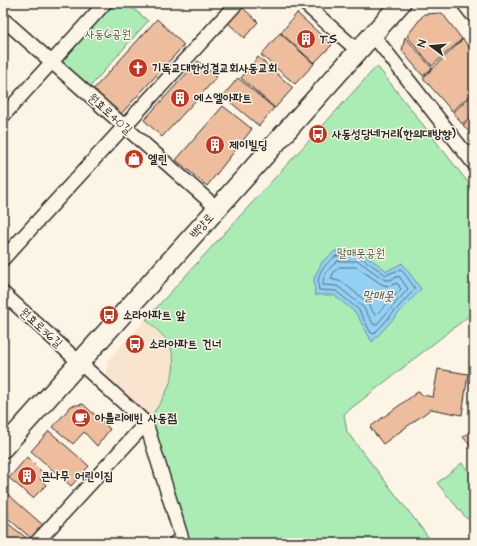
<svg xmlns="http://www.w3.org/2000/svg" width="477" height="546" font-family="'Architects Daughter','Poor Story',sans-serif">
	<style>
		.built { fill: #f8e4cf }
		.green { fill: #abecb5; stroke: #6b8c70 }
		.water { fill: #93d1f4; stroke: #698fa4 }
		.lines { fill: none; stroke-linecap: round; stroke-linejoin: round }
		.shore { stroke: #556d7b; stroke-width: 1 }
		.building { fill: #edbd9d; stroke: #2b2b2b }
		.street-casing { stroke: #2b2b2b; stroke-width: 16 }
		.secondary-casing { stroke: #2b2b2b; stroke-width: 22 }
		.street { stroke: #fcf5e5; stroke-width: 13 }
		.secondary { stroke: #fcf5e5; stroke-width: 19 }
		.labels { text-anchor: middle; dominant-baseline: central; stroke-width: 3; stroke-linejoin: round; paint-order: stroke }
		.park-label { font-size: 12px; fill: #4b5b4e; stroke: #fcf5e5 }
		.poi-label { font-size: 12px; font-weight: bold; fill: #2b2b2b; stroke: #fcf5e5; text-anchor: start }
		.street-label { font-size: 12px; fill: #2b2b2b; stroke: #fcf5e5 }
		.water-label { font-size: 13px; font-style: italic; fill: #45545d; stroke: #fcf5e5 }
	</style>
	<rect width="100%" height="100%" fill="#fcf5e5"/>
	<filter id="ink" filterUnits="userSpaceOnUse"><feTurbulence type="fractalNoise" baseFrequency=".025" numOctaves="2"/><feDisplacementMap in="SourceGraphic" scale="8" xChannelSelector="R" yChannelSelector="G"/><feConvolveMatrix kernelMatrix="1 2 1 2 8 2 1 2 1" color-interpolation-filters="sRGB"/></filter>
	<g filter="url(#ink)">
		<path class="built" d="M146,319l23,25 5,18 -3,18 -5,13 -8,14 -12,16 -39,-36v-26z"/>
		<path class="green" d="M107,3h20l21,18 -60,68 -32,-27z
			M377,66l97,124v122l-130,102 3,18 86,111h-249l-38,-120c16,-21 37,-51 23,-79 -4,-8 -17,-18 -23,-25z
			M462,463l12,15v35l-7,6 -30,-36z"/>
		<path class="water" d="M335,251l26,1 26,19 15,-8 19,26 -49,53 -16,-29 -22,-18h-19l-1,-17 8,-16z"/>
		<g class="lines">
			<path class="shore" d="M336,256h23l27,19 15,-6 14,19 -1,2 -40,44 -3,-1 -12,-23 -23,-19 -17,-1c-3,-17 4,-24 17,-34z
				M338,261h20l27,19h5l9,-4 9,13 -32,36h-2l-11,-18 -23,-19 -4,-2 -13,-1c-1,-10 7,-18 15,-24z
				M340,267h16l27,18 6,1 8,-3 4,6 -24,25 -2,1 -9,-14 -24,-19 -11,-3 3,-7z"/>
		</g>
		<path class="building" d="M242,7l16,15 -14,16 -17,-16z
			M297,13l35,32 -18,18 -33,-30z
			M442,13l20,26 -30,27 -25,-30 17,-22z
			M157,19l27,26 -64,70 -28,-24z
			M280,33l34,31 -19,20 -34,-29z
			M405,37l27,31 -9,8 -21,-25z
			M463,39l11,15v38l-22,19 -29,-33z
			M258,57l35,31 -18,20 -34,-30z
			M198,61l19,16 -55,60 -18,-17z
			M238,78l36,30 -15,18 -36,-30z
			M474,94v20l-12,10 -9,-12z
			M223,106l29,23 -45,57 -31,-26z
			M474,116v18l-2,2 -9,-11z
			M438,369l30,5 -6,41 -31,-6 -48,35 -13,-17 49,-36 3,4 11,2z
			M83,404l27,25 -13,17 -13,-14 -11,12 -20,-17 18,-21z
			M474,428v22l-11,-13z
			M49,431l40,35 -18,20 -40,-35z
			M27,457l17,17 -4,5 6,6 -13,13 -24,-20z
			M3,490l41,36 -12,13 -29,-25z
			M3,520l3,2 23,18 -3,3h-23z"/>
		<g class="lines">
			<defs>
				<path id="street" d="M304,3l54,48
					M3,19l215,190
					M373,35l101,129
					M3,116l102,-113
					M3,259l234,-256
					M3,293l143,130 36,116 -7,4
					M36,543l110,-120"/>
				<path id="secondary" d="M467,3l7,9
					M3,448l398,-445"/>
			</defs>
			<use href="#street" class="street-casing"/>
			<use href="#secondary" class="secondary-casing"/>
			<use href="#street" class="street"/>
			<use href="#secondary" class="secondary"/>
		</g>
	</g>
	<defs>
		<symbol id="building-disc" viewBox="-11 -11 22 22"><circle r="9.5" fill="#c8321e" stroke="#fcf5e5"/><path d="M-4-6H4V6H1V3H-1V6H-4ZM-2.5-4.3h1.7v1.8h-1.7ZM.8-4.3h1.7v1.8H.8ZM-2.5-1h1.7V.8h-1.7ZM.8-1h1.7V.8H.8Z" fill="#fff"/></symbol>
		<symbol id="church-disc" viewBox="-11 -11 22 22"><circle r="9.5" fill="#c8321e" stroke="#fcf5e5"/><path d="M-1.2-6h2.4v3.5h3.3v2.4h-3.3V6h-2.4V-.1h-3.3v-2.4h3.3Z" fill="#fff"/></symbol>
		<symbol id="bus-disc" viewBox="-11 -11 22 22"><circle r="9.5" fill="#c8321e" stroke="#fcf5e5"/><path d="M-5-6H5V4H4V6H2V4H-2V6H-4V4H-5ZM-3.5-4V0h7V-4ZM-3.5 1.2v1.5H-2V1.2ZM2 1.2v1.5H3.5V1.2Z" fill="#fff"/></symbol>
		<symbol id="shop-disc" viewBox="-11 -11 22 22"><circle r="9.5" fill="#c8321e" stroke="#fcf5e5"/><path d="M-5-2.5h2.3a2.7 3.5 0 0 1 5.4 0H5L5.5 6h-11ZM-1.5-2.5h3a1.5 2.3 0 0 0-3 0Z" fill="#fff"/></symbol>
		<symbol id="cafe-disc" viewBox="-11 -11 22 22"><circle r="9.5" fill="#c8321e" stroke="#fcf5e5"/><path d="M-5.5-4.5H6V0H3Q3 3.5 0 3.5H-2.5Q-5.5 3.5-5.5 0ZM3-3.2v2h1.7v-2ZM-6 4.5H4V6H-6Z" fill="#fff"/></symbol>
	</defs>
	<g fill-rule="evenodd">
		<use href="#building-disc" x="295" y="28" width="22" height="22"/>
		<use href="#church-disc" x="127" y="57" width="22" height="22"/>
		<use href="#building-disc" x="169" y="87" width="22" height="22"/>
		<use href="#bus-disc" x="307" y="123" width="22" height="22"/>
		<use href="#building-disc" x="204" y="134" width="22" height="22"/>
		<use href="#shop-disc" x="123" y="148" width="22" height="22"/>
		<use href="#bus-disc" x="98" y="304" width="22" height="22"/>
		<use href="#bus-disc" x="124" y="333" width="22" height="22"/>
		<use href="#cafe-disc" x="70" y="407" width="22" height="22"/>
		<use href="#building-disc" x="16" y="465" width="22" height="22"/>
	</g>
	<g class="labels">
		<g class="park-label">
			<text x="108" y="34">사동6공원</text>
			<text x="361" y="253">말매못공원</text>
		</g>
		<g class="poi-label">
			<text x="320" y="39">T.S</text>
			<text x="152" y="68">기독교대한성결교회사동교회</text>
			<text x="194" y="98">에스엘아파트</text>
			<text x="332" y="134">사동성당네거리(한의대방향)</text>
			<text x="229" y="145">제이빌딩</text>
			<text x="148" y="159">엘린</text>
			<text x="123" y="315">소라아파트 앞</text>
			<text x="149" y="344">소라아파트 건너</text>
			<text x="95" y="418">아틀리에빈 사동점</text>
			<text x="41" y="476">큰나무 어린이집</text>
		</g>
		<g class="street-label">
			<text transform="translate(110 114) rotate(42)">원효로40길</text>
			<text transform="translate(202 226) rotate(-48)">백양로</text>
			<text transform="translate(41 328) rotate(42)">원효로36길</text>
		</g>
		<g class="water-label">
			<text x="378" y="296">말매못</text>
		</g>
	</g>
	<rect width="477" height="546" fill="none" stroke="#fcf5e5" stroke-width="16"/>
	<rect x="8" y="8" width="461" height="530" fill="none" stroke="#2b2b2b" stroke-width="1.5" filter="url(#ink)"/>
	<g transform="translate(431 46) rotate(286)" stroke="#fcf5e5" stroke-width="3" paint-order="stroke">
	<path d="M0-3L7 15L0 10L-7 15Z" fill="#2b2b2b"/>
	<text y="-6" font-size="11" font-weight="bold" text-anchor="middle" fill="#2b2b2b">N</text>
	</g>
</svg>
